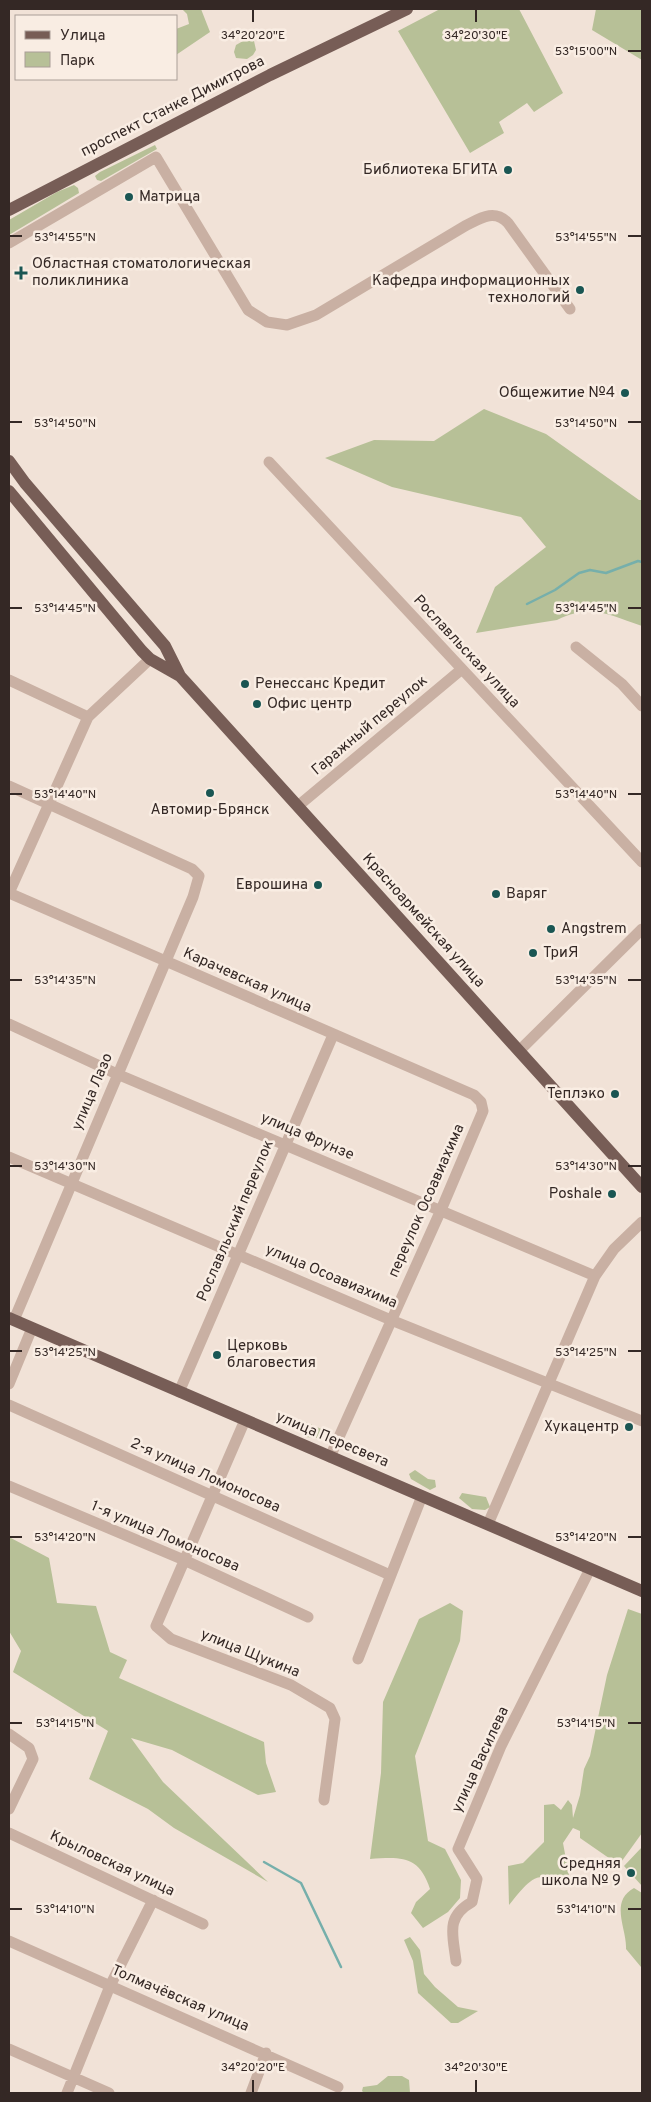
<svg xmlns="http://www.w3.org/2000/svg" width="651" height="2102" font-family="Overpass,sans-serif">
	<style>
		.green { fill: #b7c097 }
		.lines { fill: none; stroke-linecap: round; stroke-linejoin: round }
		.stream { stroke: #76afab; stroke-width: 2.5 }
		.minor { stroke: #c9b0a3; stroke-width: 11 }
		.major { stroke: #775d56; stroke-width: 12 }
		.ticks { fill: none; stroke: #342825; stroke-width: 2 }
		.poi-dot { fill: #1a5653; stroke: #f9ede3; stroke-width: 2 }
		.labels { text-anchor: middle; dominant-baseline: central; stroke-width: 5; stroke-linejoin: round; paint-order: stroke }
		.street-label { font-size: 15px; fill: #342825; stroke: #f9ede3 }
		.poi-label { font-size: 15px; fill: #342825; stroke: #f9ede3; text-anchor: end }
		.ticks-label { font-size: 12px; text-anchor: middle; fill: #342825; stroke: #f9ede3; stroke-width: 5; stroke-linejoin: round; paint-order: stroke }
	</style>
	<rect width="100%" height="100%" fill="#f1e2d7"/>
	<path class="green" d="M182,9h19l9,23 -34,23v-26l13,-5 -2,-10z
		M440,9h79l44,84 -29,19 -7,-9 -28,19 5,11 -34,20 -72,-122z
		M596,9h46v51l-50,-30z
		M243,41h11l2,9 -3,5 -6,4 -11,-1 -2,-6 2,-7z
		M155,145l2,4 -56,32 -4,-1 -2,-4 5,-4z
		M74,185l4,3 1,5 -70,42v-15l48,-28z
		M484,409l62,25 93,66h3v126c-34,-11 -50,-23 -85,-6l-81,13 19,-46 51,-40 -25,-30 -129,-30 -67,-29 49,-18 60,1z
		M301,1420l34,15 -2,4 -28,-2 -5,-6z
		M415,1470l13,9 7,1 1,7 -6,3 -19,-11 -2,-5z
		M462,1493l24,4 4,10 -5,3 -13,-1 -13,-11z
		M9,1537l40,21 8,45 39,3 14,46 17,8 -8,18 145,64 2,21 10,29 -18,3 -86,-45 -41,-12 32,44 105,100 -94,-54 -26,-19 -59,-30 19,-48 -95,-59 8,-21 -12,-20z
		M450,1603l13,8 -3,30 -45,115 13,85 17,8 16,31 -1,18 -12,14 -25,16 -12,-15 5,-11 14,-13c-11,-34 -29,-32 -60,-30l11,-86 2,-71 36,-83z
		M628,1609l14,5v219l-23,32 -39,-27v-7l-7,-3 -10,15 7,38c-11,3 -13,0 -23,-3 -15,-6 -29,17 -38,27l-1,-39 15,-3 21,-21v-37l10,-1 7,6 7,-10 4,5 1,13 7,-23 4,-26 6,-13 17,-81z
		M642,1847v39l-18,-20z
		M634,1888l8,5 -1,74 -15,-18c1,-21 -17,-47 8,-61z
		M410,1937l10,13 4,24 11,13 23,20 20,4 -20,12h-7l-33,-30 -5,-32 -9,-21z
		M388,2076h14l7,4 1,13h-46l-2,-2 1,-4 14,-2z"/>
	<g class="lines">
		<path class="stream" d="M527,604l28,-14 24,-17 11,-3 16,3 32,-12 4,1
			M264,1862l37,21 40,84"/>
		<path class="minor" d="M9,243l147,-86 92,153 19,12 20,3 29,-10 149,-89c14,-7 29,-18 43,-3l62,86
			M269,462l373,400
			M576,647l46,37 20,22
			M9,680l79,37
			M9,786l183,83 7,7 -6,21 -179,423
			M298,806l164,-137
			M9,893l465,202 7,7 2,9 -42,99 -111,247
			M9,893l79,-176 62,-58
			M9,1024l108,50 478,202
			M519,1051l123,-122
			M9,1157l382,163 251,101
			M9,1384l23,-56
			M179,1392l154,-357
			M9,1405l381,170
			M245,1420l-89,206 15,13 120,46 39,23 5,11 -11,81
			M9,1486l175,74 124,57
			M488,1524l107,-248 19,-27 28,-27
			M358,1659l64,-163
			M9,1734l20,14 4,11 -24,50
			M9,1833l194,91
			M9,1941l329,146
			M456,1961c-3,-26 -11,-44 16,-59l5,-23 -19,-30 43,-103 89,-177
			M9,2049l100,44
			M67,2093l43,-107 43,-86
			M251,2093l15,-40"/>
		<path class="major" d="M9,210l261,-135 137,-66
			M9,461l16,22 140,163 15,30 462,511
			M9,491l133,160 8,8 30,17
			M9,1318l633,273"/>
	</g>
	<path class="ticks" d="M253,10v12M476,10v12M628,51h13M10,236h12M628,236h13M10,422h12M628,422h13M10,608h12M628,608h13M10,794h12M628,794h13M10,980h12M628,980h13M10,1166h12M628,1166h13M10,1351h12M628,1351h13M10,1537h12M628,1537h13M10,1723h12M628,1723h13M10,1909h12M628,1909h13M253,2080v12M476,2080v12"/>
	<g class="poi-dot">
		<circle cx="508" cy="170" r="5"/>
		<circle cx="129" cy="197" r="5"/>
		<path d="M18.5 265.5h5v5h5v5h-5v5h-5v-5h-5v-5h5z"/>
		<circle cx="580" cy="290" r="5"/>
		<circle cx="625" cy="393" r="5"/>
		<circle cx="245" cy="684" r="5"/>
		<circle cx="257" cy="704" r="5"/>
		<circle cx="210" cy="793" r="5"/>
		<circle cx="318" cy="885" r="5"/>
		<circle cx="496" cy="894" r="5"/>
		<circle cx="551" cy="929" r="5"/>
		<circle cx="533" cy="953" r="5"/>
		<circle cx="615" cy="1094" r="5"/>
		<circle cx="612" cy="1194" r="5"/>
		<circle cx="217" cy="1355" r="5"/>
		<circle cx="629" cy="1427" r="5"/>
		<circle cx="631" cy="1873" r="5"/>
	</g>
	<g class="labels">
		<g class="street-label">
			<text transform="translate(173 107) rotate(-27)">проспект Станке Димитрова</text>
			<text transform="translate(466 652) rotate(47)">Рославльская улица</text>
			<text transform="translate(370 726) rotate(-40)">Гаражный переулок</text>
			<text transform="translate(423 921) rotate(48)">Красноармейская улица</text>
			<text transform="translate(247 981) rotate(24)">Карачевская улица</text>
			<text transform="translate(93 1092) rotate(-67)">улица Лазо</text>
			<text transform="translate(307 1137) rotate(23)">улица Фрунзе</text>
			<text transform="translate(427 1201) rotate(-66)">переулок Осоавиахима</text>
			<text transform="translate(236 1221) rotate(-67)">Рославльский переулок</text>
			<text transform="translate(331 1277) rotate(23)">улица Осоавиахима</text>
			<text transform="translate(332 1440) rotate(23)">улица Пересвета</text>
			<text transform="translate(205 1476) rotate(24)">2-я улица Ломоносова</text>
			<text transform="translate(165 1537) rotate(23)">1-я улица Ломоносова</text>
			<text transform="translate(250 1654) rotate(22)">улица Щукина</text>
			<text transform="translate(481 1760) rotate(-65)">улица Василева</text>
			<text transform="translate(112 1864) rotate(25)">Крыловская улица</text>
			<text transform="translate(180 1999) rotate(23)">Толмачёвская улица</text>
		</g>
		<g class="poi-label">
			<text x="498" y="170">Библиотека БГИТА</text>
			<text x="139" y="197" text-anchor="start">Матрица</text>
			<text x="32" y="264" text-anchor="start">Областная стоматологическая<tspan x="32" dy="17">поликлиника</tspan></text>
			<text x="570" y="281">Кафедра информационных<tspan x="570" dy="17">технологий</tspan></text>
			<text x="615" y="393">Общежитие №4</text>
			<text x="255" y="684" text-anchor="start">Ренессанс Кредит</text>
			<text x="267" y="704" text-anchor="start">Офис центр</text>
			<text x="210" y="810" text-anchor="middle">Автомир-Брянск</text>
			<text x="308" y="885">Еврошина</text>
			<text x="506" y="894" text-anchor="start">Варяг</text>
			<text x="561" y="929" text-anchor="start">Angstrem</text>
			<text x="543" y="953" text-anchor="start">ТриЯ</text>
			<text x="605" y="1094">Теплэко</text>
			<text x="602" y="1194">Poshale</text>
			<text x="227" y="1346" text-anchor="start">Церковь<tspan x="227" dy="17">благовестия</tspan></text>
			<text x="619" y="1427">Хукацентр</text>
			<text x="621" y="1864">Средняя<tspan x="621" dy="17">школа № 9</tspan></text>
		</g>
	</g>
	<g class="ticks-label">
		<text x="253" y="39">34°20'20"E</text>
		<text x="476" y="39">34°20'30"E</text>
		<text x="586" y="55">53°15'00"N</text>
		<text x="65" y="241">53°14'55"N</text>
		<text x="586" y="241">53°14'55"N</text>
		<text x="65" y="427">53°14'50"N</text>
		<text x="586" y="427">53°14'50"N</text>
		<text x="65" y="612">53°14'45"N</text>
		<text x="586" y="612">53°14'45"N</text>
		<text x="65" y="798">53°14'40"N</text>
		<text x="586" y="798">53°14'40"N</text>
		<text x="65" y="984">53°14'35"N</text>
		<text x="586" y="984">53°14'35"N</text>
		<text x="65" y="1170">53°14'30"N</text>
		<text x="586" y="1170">53°14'30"N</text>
		<text x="65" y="1356">53°14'25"N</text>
		<text x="586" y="1356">53°14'25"N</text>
		<text x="65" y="1541">53°14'20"N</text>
		<text x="586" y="1541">53°14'20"N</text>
		<text x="65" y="1727">53°14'15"N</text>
		<text x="586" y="1727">53°14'15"N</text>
		<text x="65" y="1913">53°14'10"N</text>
		<text x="586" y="1913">53°14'10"N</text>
		<text x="253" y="2071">34°20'20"E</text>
		<text x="476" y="2071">34°20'30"E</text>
	</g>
	<rect width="651" height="2102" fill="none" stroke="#342825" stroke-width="20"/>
	<rect x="15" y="15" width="162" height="65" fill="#f9ede3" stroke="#aa9e97"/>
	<rect x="25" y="31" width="25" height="8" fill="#775d56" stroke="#aa9e97"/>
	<text x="60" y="40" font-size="15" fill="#342825">Улица</text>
	<rect x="25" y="52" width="25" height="15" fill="#b7c097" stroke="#aa9e97"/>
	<text x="60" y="65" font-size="15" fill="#342825">Парк</text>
</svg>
